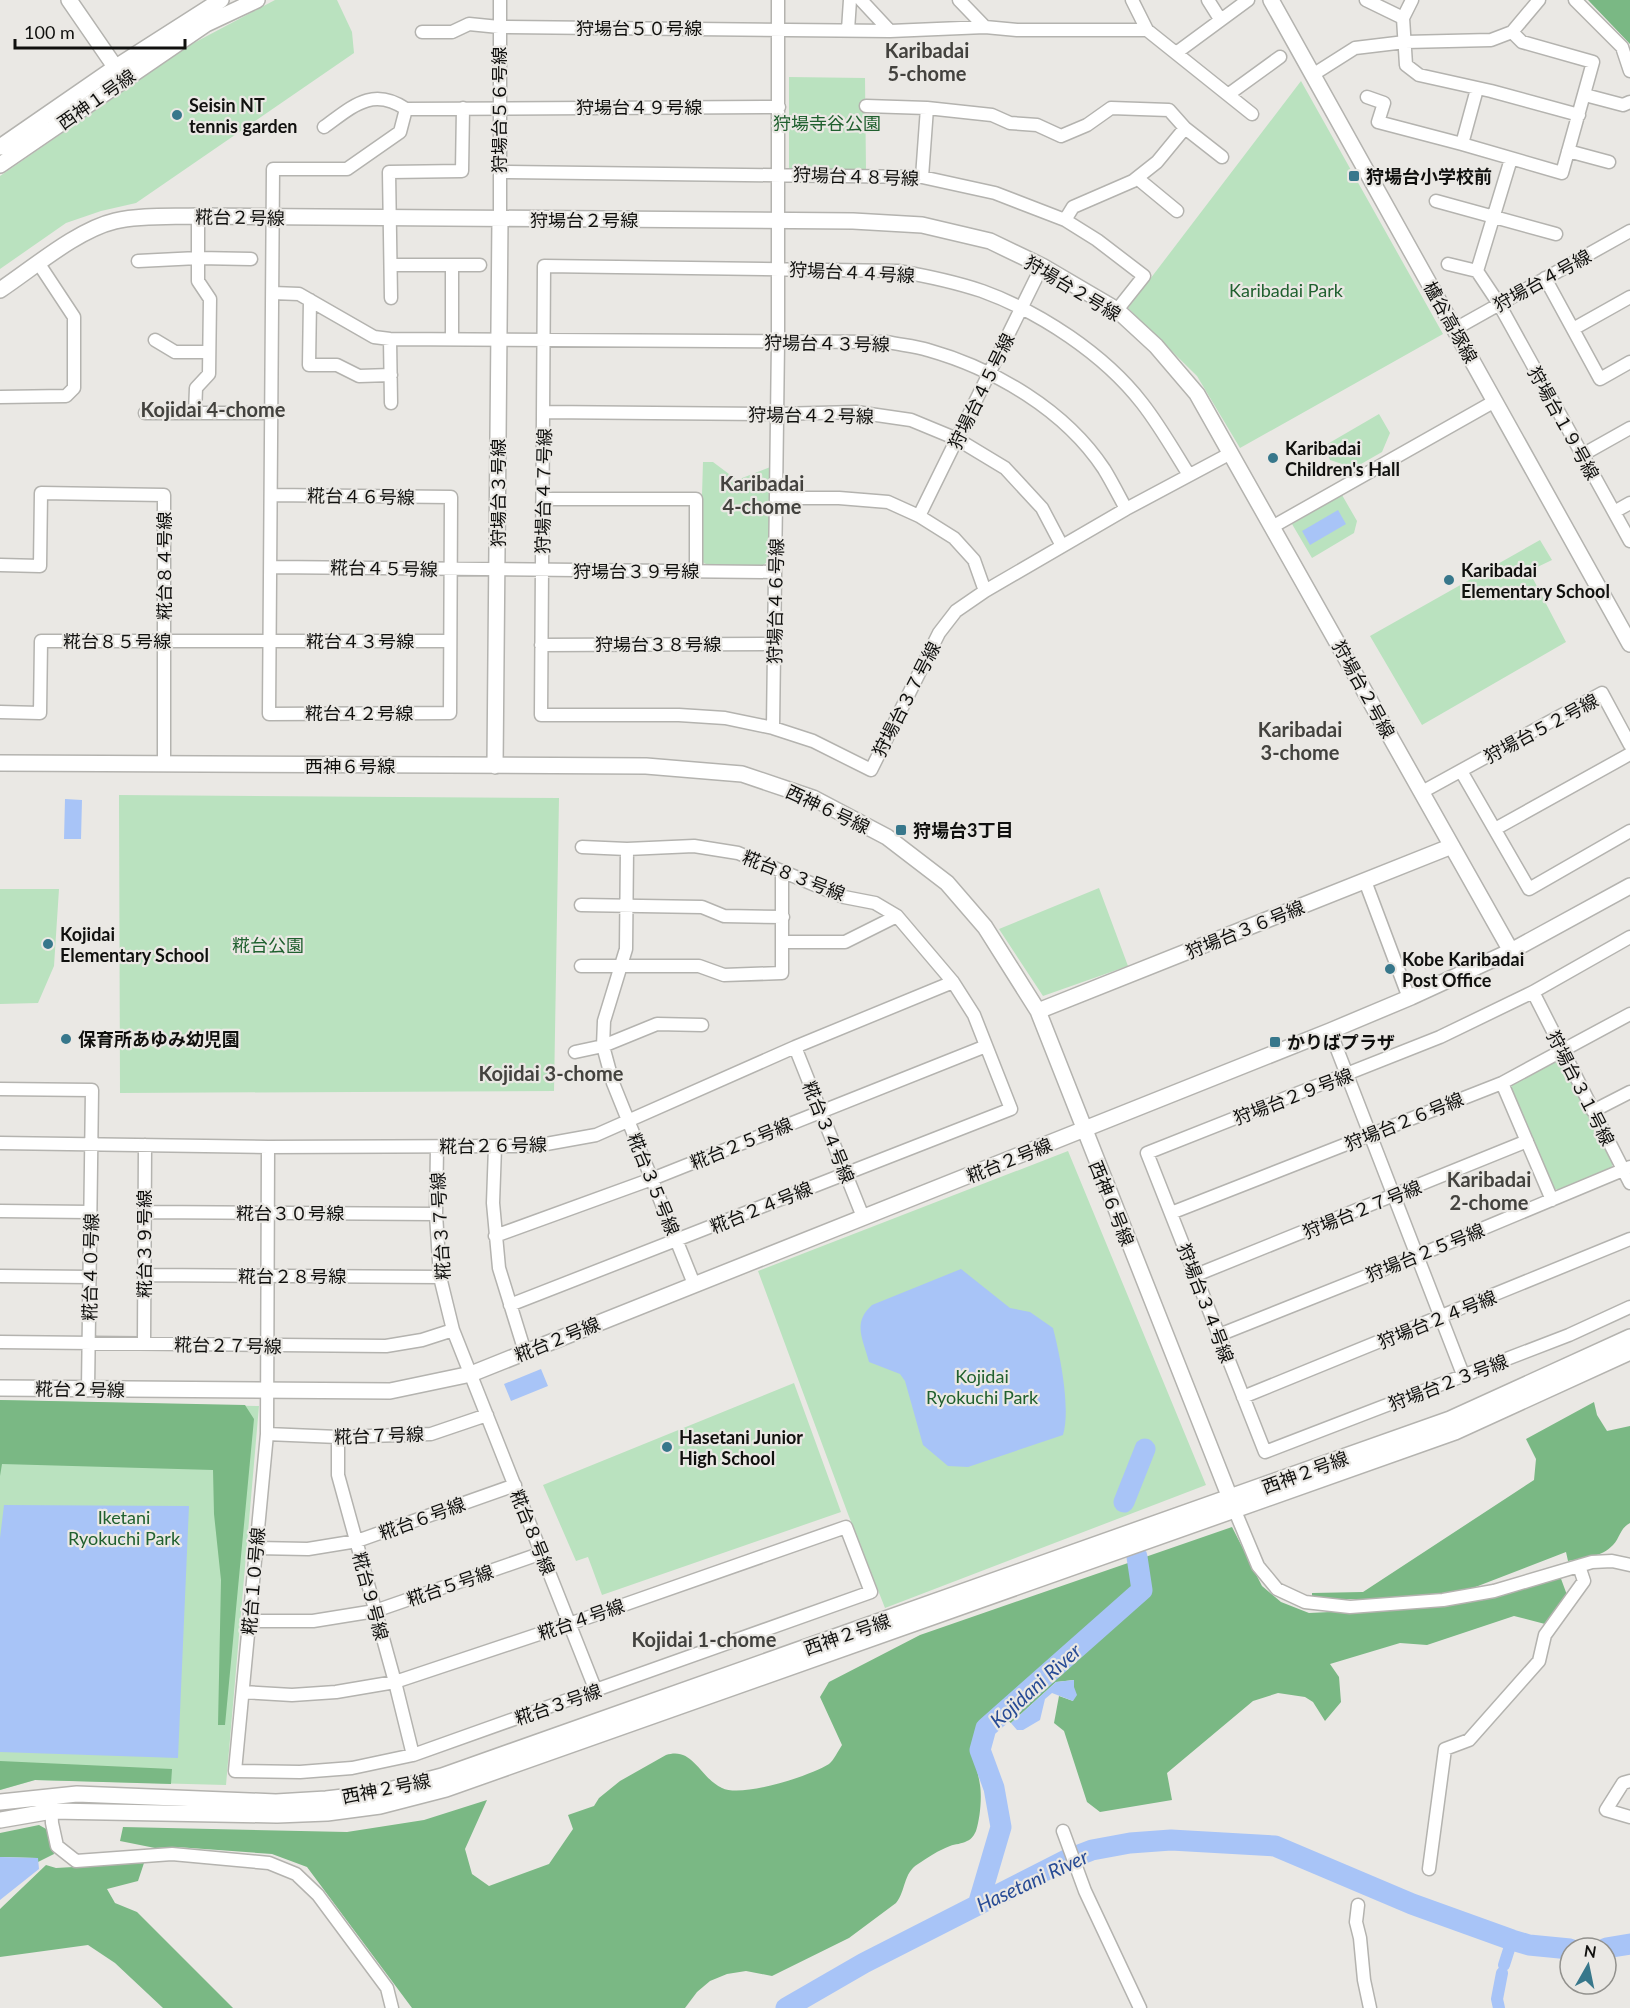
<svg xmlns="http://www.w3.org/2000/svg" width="1630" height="2008" font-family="Lato,'Noto Sans JP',sans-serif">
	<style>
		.green { fill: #bae2bf }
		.forest { fill: #7ab884 }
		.water { fill: #a8c4f7 }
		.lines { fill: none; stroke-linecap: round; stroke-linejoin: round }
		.canal { stroke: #a8c4f7; stroke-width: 12 }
		.river { stroke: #a8c4f7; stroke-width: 21 }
		.minor-casing { stroke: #b4b3af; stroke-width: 15 }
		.tertiary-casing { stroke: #b4b3af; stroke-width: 18 }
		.minor { stroke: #fff; stroke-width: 12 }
		.tertiary { stroke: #fff; stroke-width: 15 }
		.poi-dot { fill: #37778b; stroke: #eae8e4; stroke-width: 2 }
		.labels { text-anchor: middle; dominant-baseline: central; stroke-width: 4.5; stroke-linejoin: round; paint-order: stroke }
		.street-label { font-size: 18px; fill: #10100e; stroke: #eae8e4 }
		.poi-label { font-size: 18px; font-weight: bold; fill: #10100e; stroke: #eae8e4; text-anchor: start }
		.park-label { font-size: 18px; fill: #20602f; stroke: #eae8e4 }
		.neighbourhood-label { font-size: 20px; font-weight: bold; fill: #43423e; stroke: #eae8e4 }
		.water-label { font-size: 20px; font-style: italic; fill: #274b95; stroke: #eae8e4 }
	</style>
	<rect width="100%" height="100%" fill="#eae8e4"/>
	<path class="green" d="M275,0h62l15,32 2,21 -218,150 -35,8 -35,12 -66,46v-93l190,-131z
		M789,77l76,1 1,93 -77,-3z
		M1301,81l142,253 -203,114 -43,-72 -69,-68z
		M1379,414l11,19 -8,19 -28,16 -24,-8 -6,-14z
		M703,462h10l24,18 36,-14 -1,92 -10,8 -54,-1 -8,-4z
		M1342,495l15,26 -3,12 -42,25 -20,-34z
		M1540,540l12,20 -23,11 37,71 -144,83 -52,-89z
		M119,795l440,3 -5,293 -434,2z
		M1099,888l29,78 -85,30 -44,-67z
		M0,889h59l-5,77 -16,37 -38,1z
		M1556,1060l5,2 52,101 -2,6 -49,21 -7,-1 -44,-100 1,-7z
		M1068,1151l138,334 -321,123 -37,-94 -90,-243z
		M794,1383l47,129 -239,83 -14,-38 -12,4 -33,-76z
		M0,1400l259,6 -33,379 -191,-5 -35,10z"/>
	<path class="forest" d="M1588,0h42v44z
		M0,1400l245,5 9,14 -29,306h-7l3,-145 -7,-66 -1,-44 -211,-6 -2,12z
		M1594,1402l3,13 10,16 23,-5v97c-10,5 -10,15 -17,22 -11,12 -29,13 -45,16l-2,-9 -101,39 -85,8h-68v-6l51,-1 171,-112 2,-21 -10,-20z
		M1232,1527l30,59 19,16 28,11 108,-5 66,-8 77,-24 7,19 -22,29 -31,-8 -87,29 -27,-2 -70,21 9,13 2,25 -16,19 -12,-19 -8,-5 -27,-4 -25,8 -86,72 5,27 -72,12 -13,-10 -23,-71 -10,-8 5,-27 14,5 1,-21 -18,2 -45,41 -14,-10c-35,21 -22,40 -17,72 2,13 0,34 -4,46 -2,4 -4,8 -9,10 -5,3 -12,3 -17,5 -11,4 -23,12 -32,18 -15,9 -12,27 -22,39l-47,35 -77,38 -26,-5 -19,3 -17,7 -13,11 -12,16h-273l-105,-141 -35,-13 -95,-7 -22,1 -35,-7 3,-14 224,5 77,-12 63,-20 -22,49 7,25 17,12 60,-22 24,-35 -5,-14 26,-9 5,-8 21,-17 46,-26c27,-9 34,23 56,33 20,10 88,-12 107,-24 5,-4 9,-13 13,-19l-22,-48 9,-15 91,-47z
		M0,1761l172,8 -1,15 -136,-4 -35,10z
		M39,1825l9,5 6,24 -16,8 -1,-4 -37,-1v-24z
		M144,1863l-6,18 -31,8 8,14 22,9 96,96h-70l-48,-45 -27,-18 -88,12v-48l46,-44 10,3z"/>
	<path class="water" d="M1338,510l8,14 -36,21 -8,-14z
		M65,799l17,1 -1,39h-17z
		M961,1269l49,39 20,4 23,16c7,27 18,80 10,107l-95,32 -20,-1 -25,-21 -18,-64 -5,-7 -31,-12c-6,-23 -17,-39 3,-57z
		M541,1369l7,17 -37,15 -7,-17z
		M4,1505l185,1 -11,252 -178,-6v-214z
		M1074,1680v7l3,8 -4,6 -21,-8 -7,6 -5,21 -17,10h-6l-6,-7 45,-41z
		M0,1857l38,1 1,11 -39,31z"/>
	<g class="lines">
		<path class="canal" d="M1504,1965l8,-25
			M1499,2008l-2,-9 5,-26"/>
		<path class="river" d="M1124,1502l21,-53
			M978,1905l23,-78 -7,-39 -14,-38 6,-22 156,-138 -5,-33
			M1606,1948l24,-4
			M786,2008l78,-45 202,-103 26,-10 38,-7 41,-3 104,6 137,58 100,36 17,5 41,4"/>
		<defs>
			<path id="minor" d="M861,0l29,31
				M959,0l26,27
				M1132,0l15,30 105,84
				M1208,0l12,19
				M1366,0l37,18
				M1412,0l-9,18 3,47 13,10 72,16 88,24
				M1575,0l47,47 8,24
				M848,30l2,-30
				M422,32h30l17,-8 30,3 391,4 95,-4 32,3h130
				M1176,53l72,-53
				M1314,74l41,-26 50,-6 86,-2 21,-8 27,-32
				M1477,89l-15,55 100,29 31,-111 -71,-20 -10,-10
				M1229,94l51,-37
				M1585,95l38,10 7,-3
				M1367,97l17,6 -6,19 84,22
				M866,106l61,2 65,7 18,8 27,2 24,11 26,-11 24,-17 58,2 16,18 37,29
				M324,127c28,-20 48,-41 82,-18
				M1568,151l41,11
				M1511,159l-34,112 22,33 131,237
				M500,172l422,5 73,16 70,27 32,20 47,36 -27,34
				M922,177l5,-69
				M1137,178l40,33
				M1436,201l120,33
				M500,219v-219
				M1065,220l8,-13 60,-26 24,-19 28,-34
				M138,261l60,-3 53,1
				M1448,264l29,7
				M391,265h89
				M1545,278l55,101 30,-17
				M273,293l26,1 75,43 16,2 497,3c14,3 28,4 41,8 67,19 137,60 176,119 8,13 15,27 22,40
				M391,298l-2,-126 73,-1 1,-63
				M310,300l-1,65h28l22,11 32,-1
				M1455,329l175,-98
				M1573,329l57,-32
				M452,338v-73
				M390,339l1,64
				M155,340l20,12h34
				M0,397l66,-1 8,-8v-71l-35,-53
				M544,412l233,2 79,-2 55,8 46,19 48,29 37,40 20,38
				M145,413h127
				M195,413l1,-25 13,-14 1,-75 -12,-18v-65
				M1582,455l48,-27
				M1189,475c-15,-24 -29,-49 -47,-72 -38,-49 -102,-91 -160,-112 -27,-9 -55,-15 -84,-20l-354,-5 -3,449h138l46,3 48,10 40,13 58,29 68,-137 17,-22 29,-20 141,-82 105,-56
				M271,495l180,2 -1,216 -181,1 4,-545h74l53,-37 6,-23 373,-2
				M776,498h63l49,4 31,14 35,22 20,22 11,31
				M543,499h153v72
				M1614,512l16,-9
				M919,516l123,-250
				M1272,527l223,-126
				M0,565l40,1 1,-73 123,2v269
				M271,567l504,5
				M541,645l233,-1
				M0,712l40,1 1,-72h409
				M773,728l5,-386v-342
				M1461,771l68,118 101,-58
				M1422,792l180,-99 28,52
				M1495,829l135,-75
				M582,847l45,2
				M1365,881l44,117
				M581,905l121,2 22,9 59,1
				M1630,937l-97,55 -93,45 -293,116 118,299 304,-117 61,-28
				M782,942h63l52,-26
				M581,966h118l25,9 58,-2v-102
				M1533,992l97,191
				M1330,1031l134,346
				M795,1047l68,170
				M575,1052l28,-6 54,-22 45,1
				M1502,1083l50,117
				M0,1089l92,1 -4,300
				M1593,1111l37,-19
				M0,1143l268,4 267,-1 61,-11 199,-88 158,-65
				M437,1147l-1,67 4,63 13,53 143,361
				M495,1147l-2,56 6,65 26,84
				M0,1211l90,1
				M144,1212l292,2
				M1171,1213l331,-130 128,-69
				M495,1236l157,-57 334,-133
				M144,1275l296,2
				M1196,1275l331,-134
				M0,1276l90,1
				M510,1305l501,-196 -37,-94 -21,-33 -56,-66 -22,-13 -31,-6 -106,-44 -44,-7 -67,3 -1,100 -22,72 -1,25 10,37 81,201
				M1219,1335l198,-79 213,-89
				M0,1342l386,4 36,-6 31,-10
				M144,1343l1,-198
				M1243,1397l387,-158
				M267,1434l71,3 93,-3 56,-19
				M338,1437v38l57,207 18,73
				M1235,1511l23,55 19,23 28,13 45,5 93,-7 51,-9 98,-29 20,-1 18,4
				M256,1548l52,1 49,-8 158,-56
				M249,1621h64l62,-10 167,-58
				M243,1692l49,3 44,-3 59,-10 174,-58 277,-97 25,65 -458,163 -61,13 -52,4 -65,-1 32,-337 1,-287
				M1630,1781l-7,2 -17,27 24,7
				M51,1803l1,20 5,23 19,15 96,-7 97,9 27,11 22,21 69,93 5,20
				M1063,1831l22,60 55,117
				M1429,1869l16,-120 24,-9 70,-79 6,-26 39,-54 -5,-15
				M1358,1905l-2,17 4,16 4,42 6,28"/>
			<path id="tertiary" d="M69,0l51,74
				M1271,0l359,644
				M0,147l116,-80 105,-67
				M0,165l206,-141 51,-24
				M0,290c33,-22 77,-60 115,-69 27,-6 56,-4 83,-5l655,5 69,4 68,16 52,25 75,44 39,36 41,48 314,557
				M0,763l646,3 96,8 71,24 74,39 60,46 38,44 53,84 196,497
				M495,766l5,-547
				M1038,1011l414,-165
				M0,1388l390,3 81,-17 859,-343 81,-34 100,-46 119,-65
				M0,1802l77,-8 199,8 50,-3 52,-6 64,-17 1008,-357 180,-82
				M0,1820l52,-9 225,4 50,-2 53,-7 66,-17 1009,-357 175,-80"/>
		</defs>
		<use href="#minor" class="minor-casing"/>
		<use href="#tertiary" class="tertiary-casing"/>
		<use href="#minor" class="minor"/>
		<use href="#tertiary" class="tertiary"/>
	</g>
	<g class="poi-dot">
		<circle cx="177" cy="115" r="6"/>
		<rect x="1348" y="170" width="12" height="12" rx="3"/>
		<circle cx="1273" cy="458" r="6"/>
		<circle cx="1449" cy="580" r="6"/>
		<rect x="895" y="824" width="12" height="12" rx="3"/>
		<circle cx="48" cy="944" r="6"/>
		<circle cx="1390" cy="969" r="6"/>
		<circle cx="66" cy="1039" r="6"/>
		<rect x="1269" y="1036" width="12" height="12" rx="3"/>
		<circle cx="667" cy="1447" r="6"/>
	</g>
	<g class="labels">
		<g class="street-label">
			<text x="639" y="28">狩場台５０号線</text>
			<text transform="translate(96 99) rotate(-35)">西神１号線</text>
			<text x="639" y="107">狩場台４９号線</text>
			<text transform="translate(499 110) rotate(-90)">狩場台５６号線</text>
			<text transform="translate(856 176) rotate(2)">狩場台４８号線</text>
			<text transform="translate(240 217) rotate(1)">糀台２号線</text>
			<text x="584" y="220">狩場台２号線</text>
			<text transform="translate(852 272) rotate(3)">狩場台４４号線</text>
			<text transform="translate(1542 280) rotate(-29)">狩場台４号線</text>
			<text transform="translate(1073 288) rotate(31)">狩場台２号線</text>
			<text transform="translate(1451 322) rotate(61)">櫨谷高塚線</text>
			<text transform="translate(827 343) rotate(1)">狩場台４３号線</text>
			<text transform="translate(981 391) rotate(-64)">狩場台４５号線</text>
			<text transform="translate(811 415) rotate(1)">狩場台４２号線</text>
			<text transform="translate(1564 423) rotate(61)">狩場台１９号線</text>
			<text transform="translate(543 491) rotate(-89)">狩場台４７号線</text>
			<text transform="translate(498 493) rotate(-90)">狩場台３号線</text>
			<text transform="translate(361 496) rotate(1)">糀台４６号線</text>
			<text transform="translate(164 566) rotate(-90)">糀台８４号線</text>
			<text transform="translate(384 568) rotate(1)">糀台４５号線</text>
			<text x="636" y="571">狩場台３９号線</text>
			<text transform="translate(775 601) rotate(-89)">狩場台４６号線</text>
			<text x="117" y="641">糀台８５号線</text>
			<text x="360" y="641">糀台４３号線</text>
			<text x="658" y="644">狩場台３８号線</text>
			<text transform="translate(1364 689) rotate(61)">狩場台２号線</text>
			<text transform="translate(906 699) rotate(-63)">狩場台３７号線</text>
			<text x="359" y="713">糀台４２号線</text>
			<text transform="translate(1541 728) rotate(-28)">狩場台５２号線</text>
			<text x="350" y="766">西神６号線</text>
			<text transform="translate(828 809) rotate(25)">西神６号線</text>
			<text transform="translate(794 875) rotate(21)">糀台８３号線</text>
			<text transform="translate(1245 929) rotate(-22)">狩場台３６号線</text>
			<text transform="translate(1581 1088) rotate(63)">狩場台３１号線</text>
			<text transform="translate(1293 1096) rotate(-21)">狩場台２９号線</text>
			<text transform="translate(1404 1121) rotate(-22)">狩場台２６号線</text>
			<text transform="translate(829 1132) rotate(68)">糀台３４号線</text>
			<text transform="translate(741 1143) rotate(-22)">糀台２５号線</text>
			<text transform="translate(493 1145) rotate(-1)">糀台２６号線</text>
			<text transform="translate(1009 1160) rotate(-22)">糀台２号線</text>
			<text transform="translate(654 1184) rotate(68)">糀台３５号線</text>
			<text transform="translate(1112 1203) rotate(68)">西神６号線</text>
			<text transform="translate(761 1207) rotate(-22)">糀台２４号線</text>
			<text transform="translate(1362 1209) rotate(-22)">狩場台２７号線</text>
			<text x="290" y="1213">糀台３０号線</text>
			<text transform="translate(440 1226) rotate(-93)">糀台３７号線</text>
			<text transform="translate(144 1244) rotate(-90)">糀台３９号線</text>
			<text transform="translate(1425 1252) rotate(-22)">狩場台２５号線</text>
			<text transform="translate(90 1267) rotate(-89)">糀台４０号線</text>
			<text x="292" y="1276">糀台２８号線</text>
			<text transform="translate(1206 1303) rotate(69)">狩場台３４号線</text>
			<text transform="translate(1437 1319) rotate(-22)">狩場台２４号線</text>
			<text transform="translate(557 1339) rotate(-22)">糀台２号線</text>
			<text transform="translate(228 1345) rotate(1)">糀台２７号線</text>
			<text transform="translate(1448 1382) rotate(-21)">狩場台２３号線</text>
			<text transform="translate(80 1389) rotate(1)">糀台２号線</text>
			<text transform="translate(379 1435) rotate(-2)">糀台７号線</text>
			<text transform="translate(1305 1472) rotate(-20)">西神２号線</text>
			<text transform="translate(422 1518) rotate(-20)">糀台６号線</text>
			<text transform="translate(533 1532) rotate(68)">糀台８号線</text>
			<text transform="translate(253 1581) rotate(-85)">糀台１０号線</text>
			<text transform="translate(450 1585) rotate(-19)">糀台５号線</text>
			<text transform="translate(371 1596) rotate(75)">糀台９号線</text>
			<text transform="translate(581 1619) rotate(-19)">糀台４号線</text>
			<text transform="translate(847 1634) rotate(-19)">西神２号線</text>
			<text transform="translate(558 1704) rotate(-19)">糀台３号線</text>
			<text transform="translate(386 1788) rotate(-11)">西神２号線</text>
		</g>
		<g class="poi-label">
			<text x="189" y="105">Seisin NT<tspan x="189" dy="21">tennis garden</tspan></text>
			<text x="1366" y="176">狩場台小学校前</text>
			<text x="1285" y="448">Karibadai<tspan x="1285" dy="21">Children's Hall</tspan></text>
			<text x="1461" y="570">Karibadai<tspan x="1461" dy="21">Elementary School</tspan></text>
			<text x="913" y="830">狩場台3丁目</text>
			<text x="60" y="934">Kojidai<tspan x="60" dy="21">Elementary School</tspan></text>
			<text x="1402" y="959">Kobe Karibadai<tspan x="1402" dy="21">Post Office</tspan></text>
			<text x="78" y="1039">保育所あゆみ幼児園</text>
			<text x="1287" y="1042">かりばプラザ</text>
			<text x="679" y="1437">Hasetani Junior<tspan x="679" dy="21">High School</tspan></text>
		</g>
		<g class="park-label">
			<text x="827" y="123">狩場寺谷公園</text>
			<text x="1286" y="290">Karibadai Park</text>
			<text x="268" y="945">糀台公園</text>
			<text x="982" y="1376">Kojidai<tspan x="982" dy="21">Ryokuchi Park</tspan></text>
			<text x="124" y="1517">Iketani<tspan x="124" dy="21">Ryokuchi Park</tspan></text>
		</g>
		<g class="neighbourhood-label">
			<text x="927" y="50">Karibadai<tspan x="927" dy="23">5-chome</tspan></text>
			<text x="213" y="409">Kojidai 4-chome</text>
			<text x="762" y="483">Karibadai<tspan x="762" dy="23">4-chome</tspan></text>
			<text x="1300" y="729">Karibadai<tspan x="1300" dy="23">3-chome</tspan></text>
			<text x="551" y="1073">Kojidai 3-chome</text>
			<text x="1489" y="1179">Karibadai<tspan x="1489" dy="23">2-chome</tspan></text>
			<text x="704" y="1639">Kojidai 1-chome</text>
		</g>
		<g class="water-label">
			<text transform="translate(1035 1685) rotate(-42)">Kojidani River</text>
			<text transform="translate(1032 1880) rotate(-25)">Hasetani River</text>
		</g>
	</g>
	<g transform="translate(1588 1966) rotate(9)"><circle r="28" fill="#eae8e4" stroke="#93928e" stroke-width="1.5"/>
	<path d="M0-4.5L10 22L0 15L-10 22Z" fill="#37778b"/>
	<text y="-9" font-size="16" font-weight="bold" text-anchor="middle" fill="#10100e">N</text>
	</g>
	<path d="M15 39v9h170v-9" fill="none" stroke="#10100e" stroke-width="3"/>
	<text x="24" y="39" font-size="18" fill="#10100e" stroke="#eae8e4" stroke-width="4.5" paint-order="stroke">100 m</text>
</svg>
